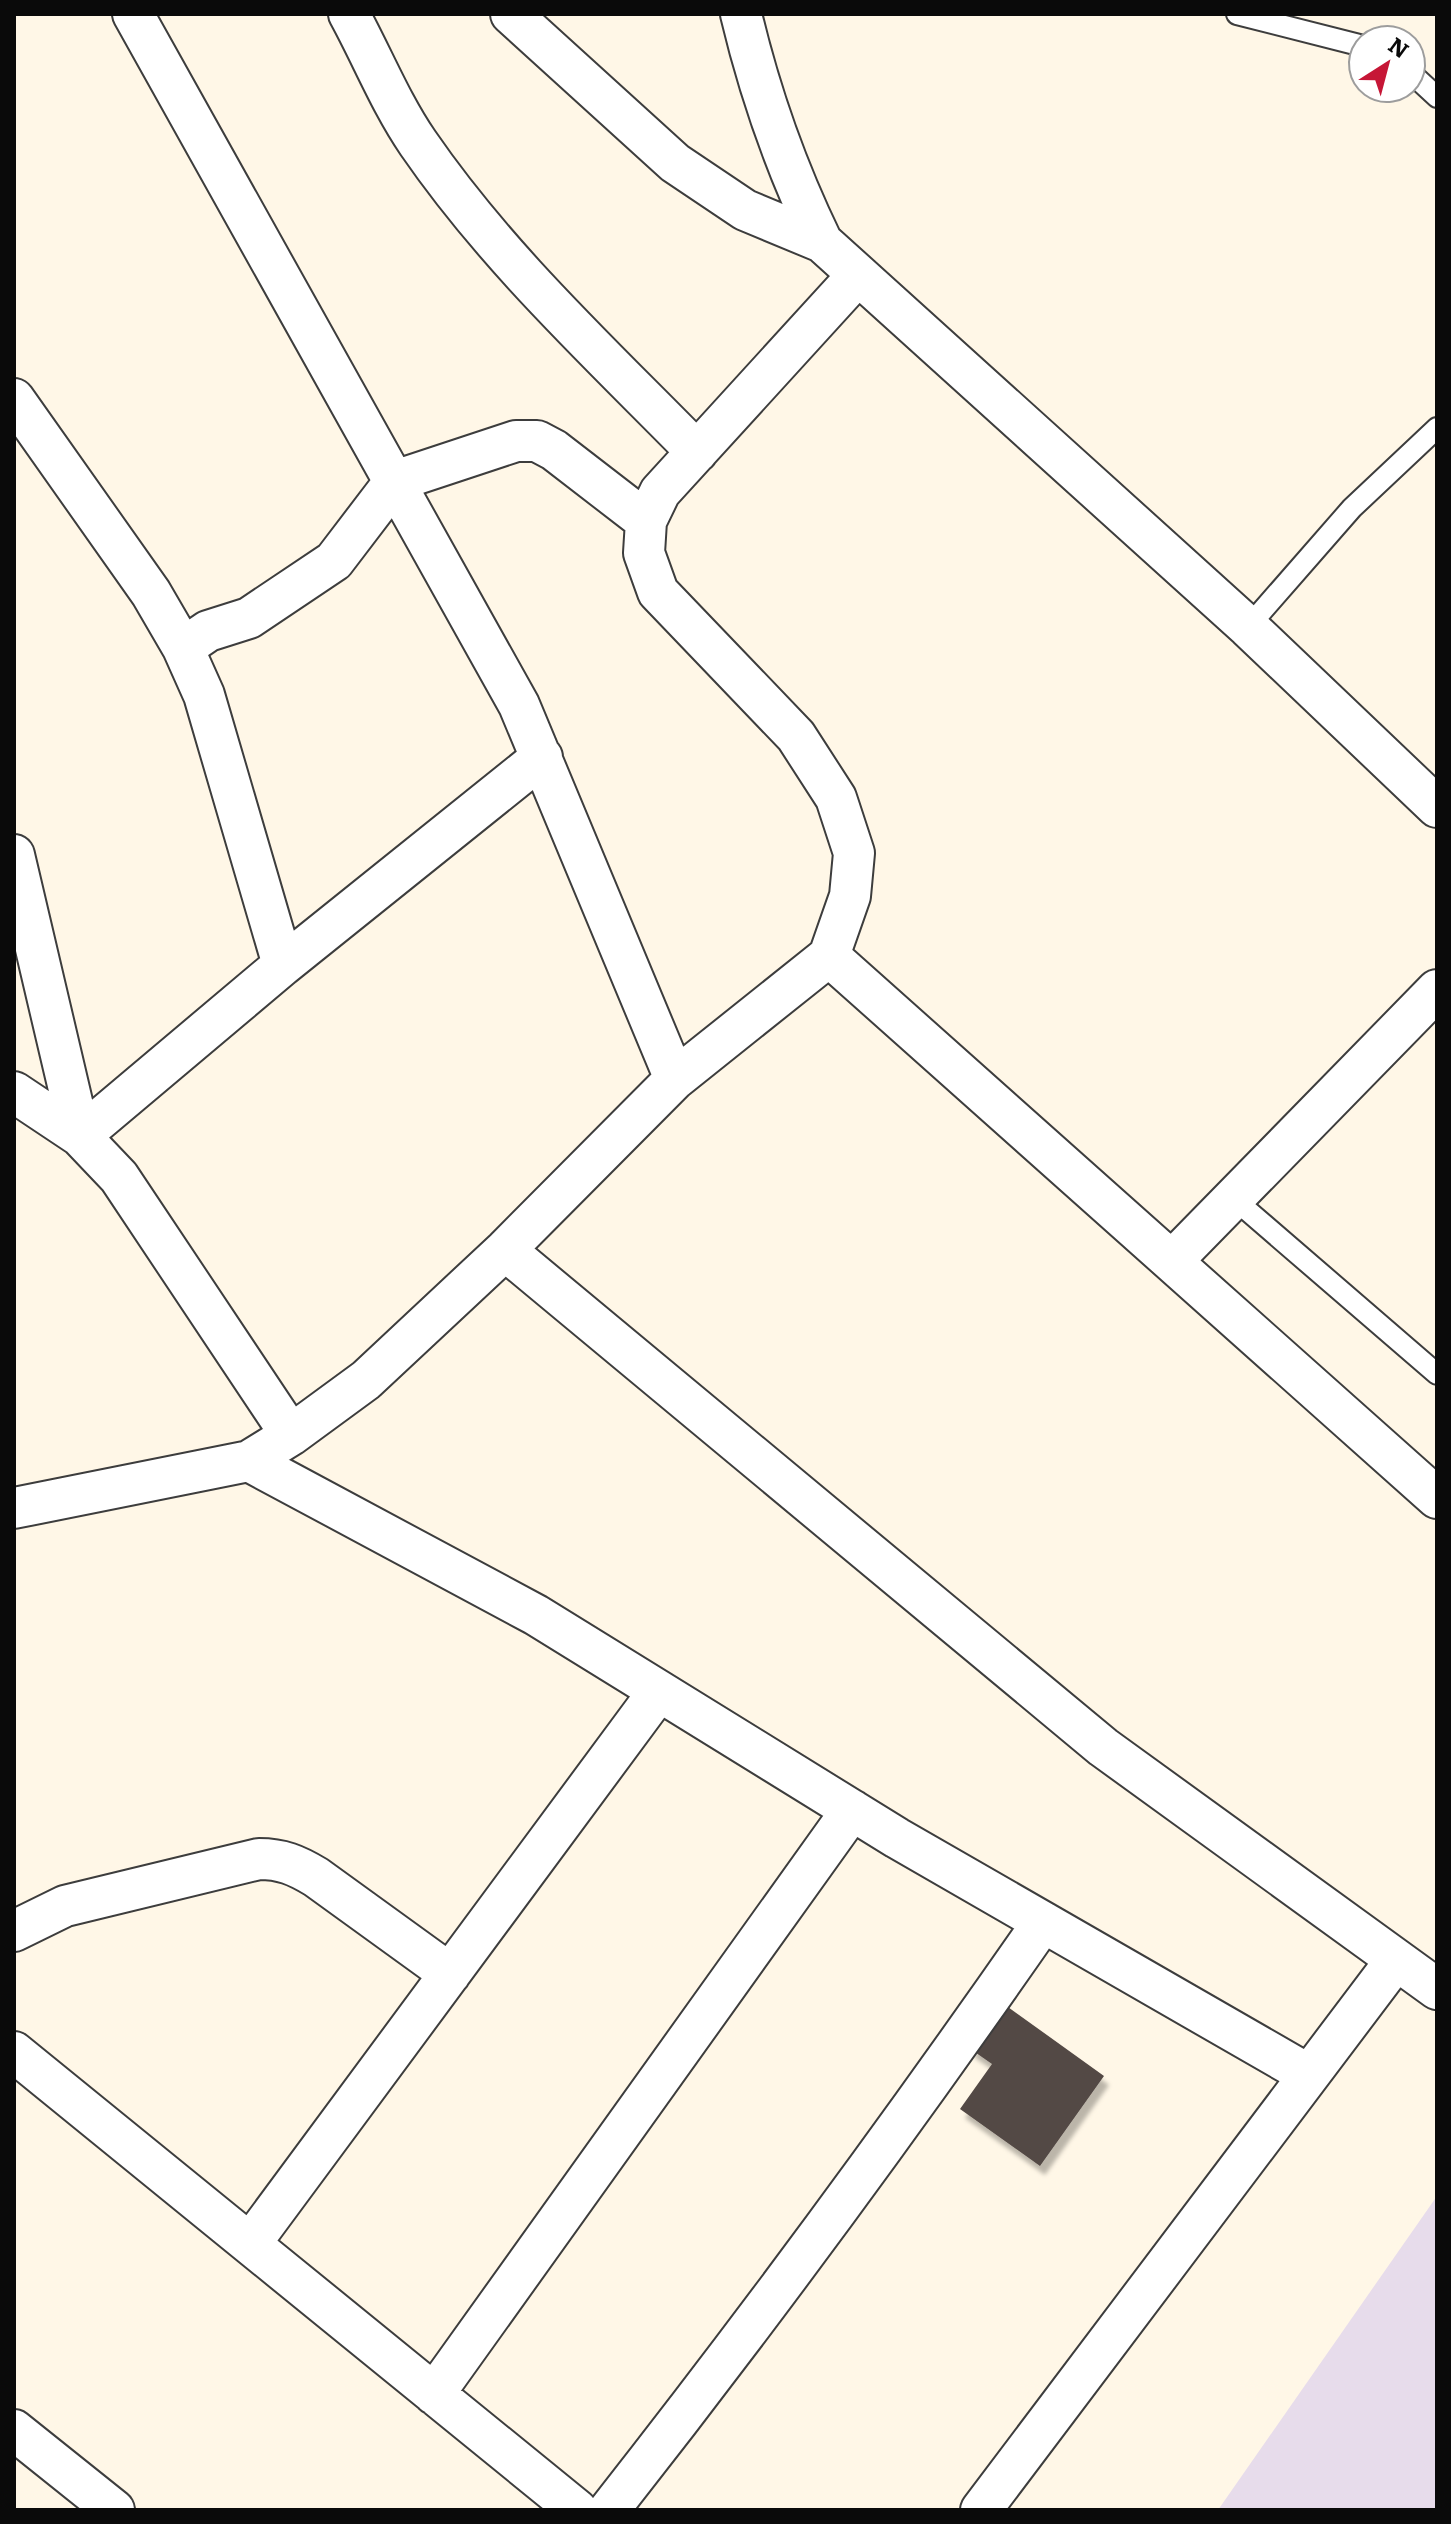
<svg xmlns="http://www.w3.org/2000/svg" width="1451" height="2524" font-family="Literata,serif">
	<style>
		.industrial { fill: #e7dceb }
		.building { fill: #534945; filter: url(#shadow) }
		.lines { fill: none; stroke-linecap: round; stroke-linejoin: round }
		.service-casing { stroke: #3d3d3d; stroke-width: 24 }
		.minor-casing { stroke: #3d3d3d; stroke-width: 44 }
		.service { stroke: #fff; stroke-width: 20 }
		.minor { stroke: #fff; stroke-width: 40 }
	</style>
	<defs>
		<filter id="shadow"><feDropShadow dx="5" dy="9" stdDeviation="2" flood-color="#0004"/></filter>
	</defs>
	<rect width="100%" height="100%" fill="#fff7e7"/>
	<path class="industrial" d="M1437,2196v314h-219z"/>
	<path class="building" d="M1001,2002l103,74 -64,90 -80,-57 32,-45 -23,-16z"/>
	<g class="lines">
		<defs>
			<path id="service" d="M1237,14l126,32
				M1411,73l26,24
				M1248,627l104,-119 85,-80
				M1233,1198l204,176"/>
			<path id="minor" d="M133,14l386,691 156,374
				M349,14c23,42 42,90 69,129 79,115 182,210 279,309
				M511,14l164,149 70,47 77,32
				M741,14c19,80 45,154 81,228l426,385 189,180
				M14,399l137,194 32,55 21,47 79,270
				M183,648l25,-17 41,-13 85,-57 61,-80 121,-40h21l17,9 92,71
				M14,855l66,281 203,-171 259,-208
				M829,956l608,542
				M14,1092l66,44 39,41 172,258
				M505,1250l598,497 334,242
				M1172,1261l265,-271
				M249,1461l287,154 361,223 412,237
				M14,1508l235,-47 42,-26 75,-55 139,-130 170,-171 154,-123 21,-60 4,-43 -18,-55 -40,-62 -138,-144 -14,-39 2,-32 14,-29 198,-217
				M14,1931l51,-25 194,-47c23,0 37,6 57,18l134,97
				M14,2052l563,458
				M250,2244l409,-553
				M434,2394l418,-584
				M14,2430l100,80
				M609,2510c151,-192 295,-388 434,-588
				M981,2510l415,-550"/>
		</defs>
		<use href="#service" class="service-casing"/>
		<use href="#minor" class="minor-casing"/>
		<use href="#service" class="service"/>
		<use href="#minor" class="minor"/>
	</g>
	<rect width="1451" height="2524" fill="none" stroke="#0a0a0a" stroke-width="32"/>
	<g transform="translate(1387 64) rotate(36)"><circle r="38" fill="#ffffff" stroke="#9d9d9d" stroke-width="2"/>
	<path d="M0-6L14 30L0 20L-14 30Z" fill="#c61636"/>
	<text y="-12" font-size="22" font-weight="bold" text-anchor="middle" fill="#0a0a0a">N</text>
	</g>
</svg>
